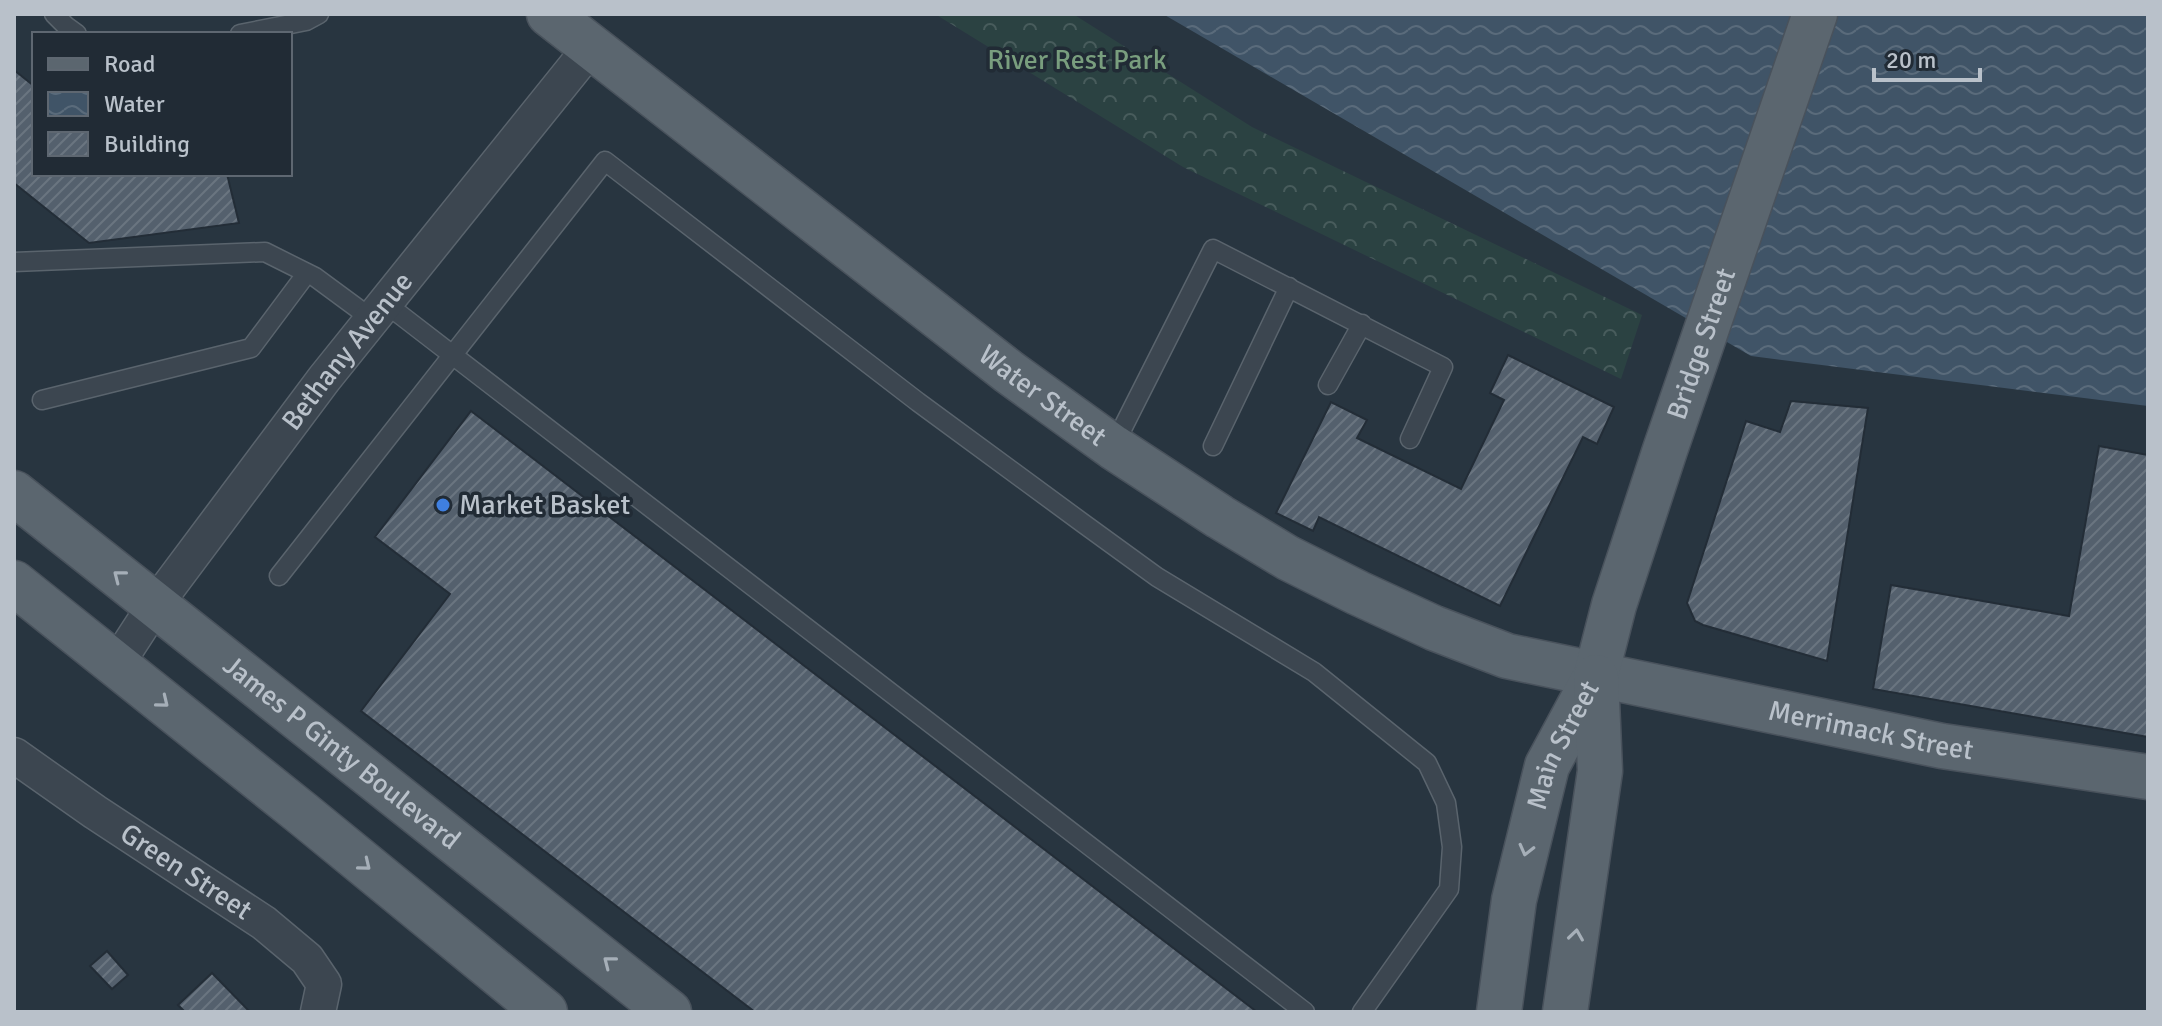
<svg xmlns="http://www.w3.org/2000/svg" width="2162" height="1026" font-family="Signika,sans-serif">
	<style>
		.forest { fill: url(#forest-crowns) }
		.water { fill: url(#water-waves) }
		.building { fill: url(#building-hatch); stroke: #232d37; stroke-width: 2 }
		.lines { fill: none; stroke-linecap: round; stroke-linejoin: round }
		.lane-casing { stroke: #5a646d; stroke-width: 21 }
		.street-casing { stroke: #5a646d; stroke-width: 37 }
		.primary-casing { stroke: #49525c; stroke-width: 47 }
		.lane { stroke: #3c4650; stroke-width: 18 }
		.street { stroke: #3c4650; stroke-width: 34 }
		.primary { stroke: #5b666f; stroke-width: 44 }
		.oneway { stroke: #a6afb8 }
		.shop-dot { fill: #3f7fe0; stroke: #212b35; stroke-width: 3 }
		.labels { text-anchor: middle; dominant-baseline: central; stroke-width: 7; stroke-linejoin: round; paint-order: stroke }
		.park-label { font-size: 28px; fill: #799e7e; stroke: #212b35 }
		.street-label { font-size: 28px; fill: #b9c1ca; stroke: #212b35 }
		.poi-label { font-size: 28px; fill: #b9c1ca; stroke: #212b35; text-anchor: start }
	</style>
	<defs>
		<pattern id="forest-crowns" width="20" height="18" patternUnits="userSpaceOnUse" patternTransform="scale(2)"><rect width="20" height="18" fill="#2b4242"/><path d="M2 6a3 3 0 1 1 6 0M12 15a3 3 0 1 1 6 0" fill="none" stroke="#485c5c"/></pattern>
		<pattern id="water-waves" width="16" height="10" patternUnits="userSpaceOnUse" patternTransform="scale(2)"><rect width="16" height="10" fill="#405467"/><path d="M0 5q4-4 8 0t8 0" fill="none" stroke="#5a6b7b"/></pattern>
		<pattern id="building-hatch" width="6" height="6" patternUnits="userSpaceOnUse" patternTransform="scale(2)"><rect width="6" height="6" fill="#54606d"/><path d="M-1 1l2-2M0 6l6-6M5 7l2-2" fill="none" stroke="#6a7580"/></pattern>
	</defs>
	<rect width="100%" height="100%" fill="#283540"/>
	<path class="forest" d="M935,14h138l179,113 390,188 -21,64 -438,-212z"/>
	<path class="water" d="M1163,14h985v392l-397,-50z"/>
	<path class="building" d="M14,70l20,16v88h193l12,49 -150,20 -75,-60z
		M1508,355l106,52 -17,37 -14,-7 -83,169 -181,-89 -6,14 -37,-18 55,-111 36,18 -10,18 104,51 43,-89 -14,-7z
		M1791,401l77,7 -41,253 -124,-36 -8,-4 -8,-18 59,-182 34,11z
		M471,411l786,601h-502l-394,-301 89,-117 -75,-57z
		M2099,446l49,9v282l-275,-48 18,-104 178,31z
		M107,951l21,24 -16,14 -22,-23z
		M212,973l38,39h-65l-7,-7z"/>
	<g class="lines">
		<defs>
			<path id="lane" d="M54,14l12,12 11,8
				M240,34l66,-13 13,-7
				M14,262l251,-10 50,25 57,42
				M385,303l920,709
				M1328,385l34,-61
				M42,400l209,-52 56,-75
				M1213,446l76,-159
				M1113,447l100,-198 230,118 -33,72
				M279,576l326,-415 313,241 166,122 73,53 157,95 113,91 19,40 6,44 -3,42 -87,123"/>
			<g id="street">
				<path id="s1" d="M116,665l39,-60 169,-226 267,-332"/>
				<path id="s2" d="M14,755l81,57 169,111 43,36 17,25 -6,28"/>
			</g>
			<g id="primary">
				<path id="s3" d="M549,14l460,358 104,75 107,70 68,41 70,35 76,35 73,28 435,90 206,31"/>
				<path id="s4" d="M14,493l655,519"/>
				<path d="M14,583l289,231 242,198"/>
				<path id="s5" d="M1499,1012l15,-112 33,-134 49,-91 18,-70 51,-155 150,-436"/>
				<path d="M1565,1012l35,-241 -4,-94"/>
			</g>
		</defs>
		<use href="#lane" class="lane-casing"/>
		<use href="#street" class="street-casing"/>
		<use href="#primary" class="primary-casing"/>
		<use href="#lane" class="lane"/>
		<use href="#street" class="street"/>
		<use href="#primary" class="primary"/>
	</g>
	<defs><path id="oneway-chevron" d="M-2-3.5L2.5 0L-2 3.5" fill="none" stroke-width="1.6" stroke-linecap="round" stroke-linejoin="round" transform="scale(2)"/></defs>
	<g class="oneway">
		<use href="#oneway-chevron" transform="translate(119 576) rotate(-142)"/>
		<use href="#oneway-chevron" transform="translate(163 702) rotate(39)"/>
		<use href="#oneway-chevron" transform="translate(1526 850) rotate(104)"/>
		<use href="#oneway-chevron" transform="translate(365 865) rotate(39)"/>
		<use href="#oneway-chevron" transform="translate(1576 935) rotate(-82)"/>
		<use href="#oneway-chevron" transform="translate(609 962) rotate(-142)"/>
	</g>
	<circle class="shop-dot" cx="443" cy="505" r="8"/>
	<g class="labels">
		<g class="park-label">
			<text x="1077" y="60">River Rest Park</text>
		</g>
		<g class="street-label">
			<text stroke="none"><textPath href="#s5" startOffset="702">Bridge Street</textPath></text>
			<text stroke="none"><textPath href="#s1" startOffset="390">Bethany Avenue</textPath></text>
			<text stroke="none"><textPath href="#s3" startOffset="624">Water Street</textPath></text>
			<text stroke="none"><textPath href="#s3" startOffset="1530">Merrimack Street</textPath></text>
			<text stroke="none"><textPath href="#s5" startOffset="276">Main Street</textPath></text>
			<text stroke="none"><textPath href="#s4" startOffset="418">James P Ginty Boulevard</textPath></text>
			<text stroke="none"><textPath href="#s2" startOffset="208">Green Street</textPath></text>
		</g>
		<g class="poi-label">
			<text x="459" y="505">Market Basket</text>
		</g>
	</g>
	<rect width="2162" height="1026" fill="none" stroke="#b9c1ca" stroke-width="32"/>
	<rect x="32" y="32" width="260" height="144" fill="#212b35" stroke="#5e6771" stroke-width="2"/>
	<rect x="48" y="58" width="40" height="12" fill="#5b666f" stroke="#5e6771" stroke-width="2"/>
	<text x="104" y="72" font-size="24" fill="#b9c1ca">Road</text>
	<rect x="48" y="92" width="40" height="24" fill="url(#water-waves)" stroke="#5e6771" stroke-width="2"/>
	<text x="104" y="112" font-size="24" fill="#b9c1ca">Water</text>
	<rect x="48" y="132" width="40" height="24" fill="url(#building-hatch)" stroke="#5e6771" stroke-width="2"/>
	<text x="104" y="152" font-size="24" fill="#b9c1ca">Building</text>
	<path d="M1874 68v12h106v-12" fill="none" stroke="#b9c1ca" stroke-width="4"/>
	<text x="1886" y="68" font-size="24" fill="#b9c1ca" stroke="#212b35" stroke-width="6" paint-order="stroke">20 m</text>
</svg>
